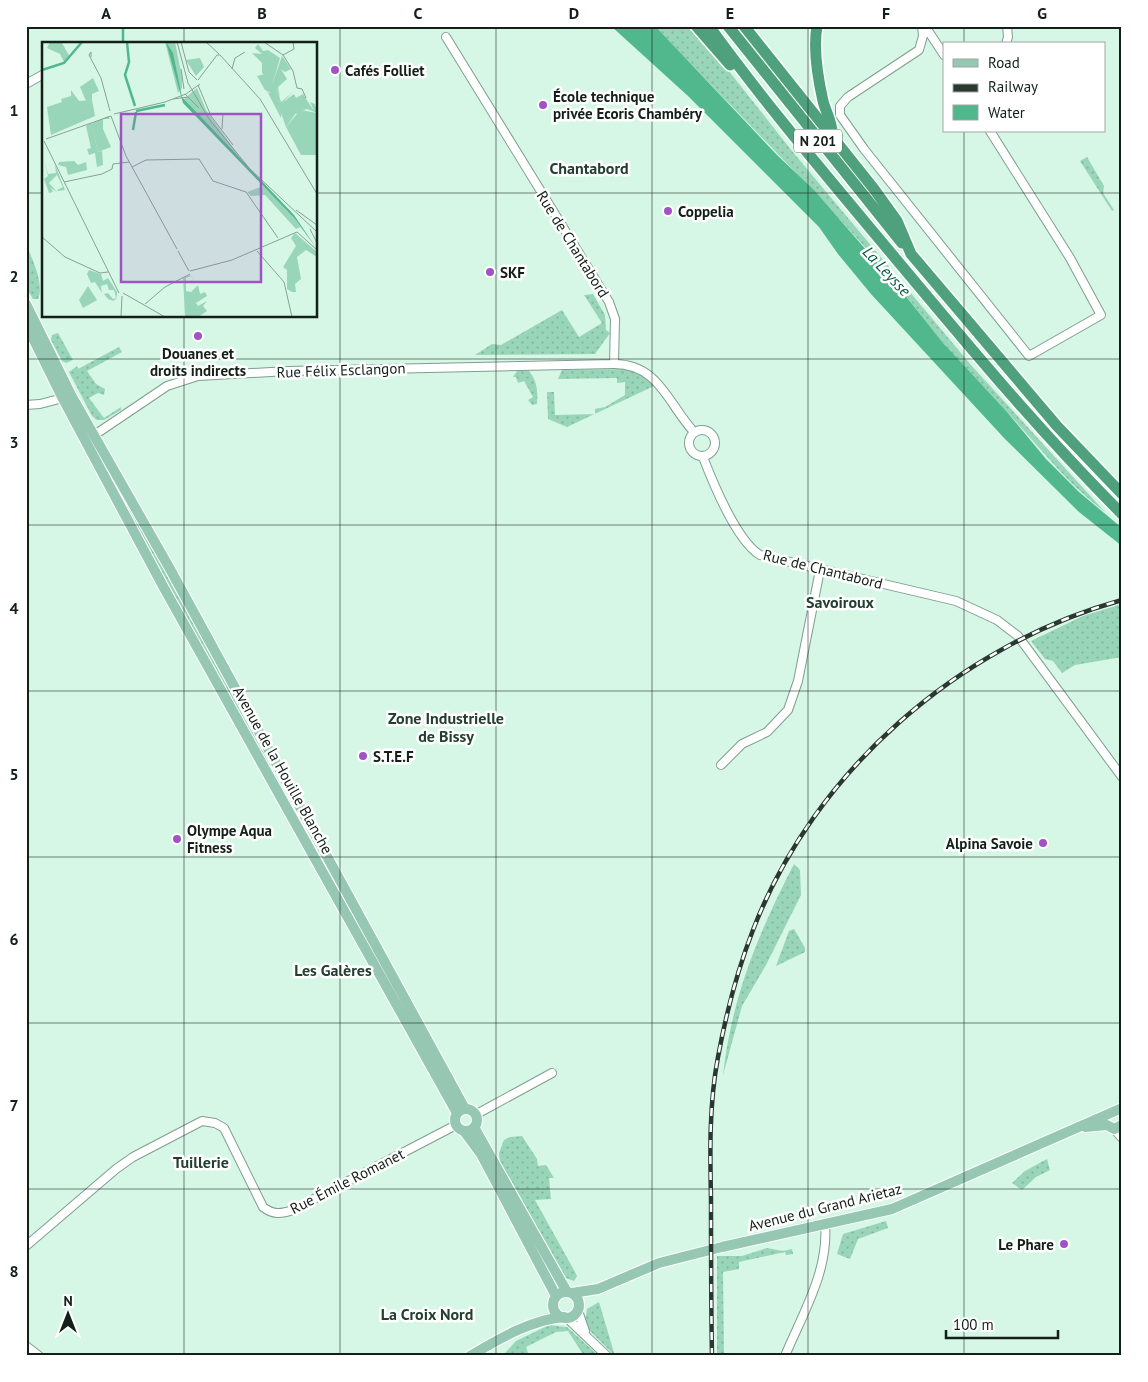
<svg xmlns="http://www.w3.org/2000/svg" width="1148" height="1382" font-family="'PT Sans',sans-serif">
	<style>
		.grass { fill: url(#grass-dots) }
		.water { fill: #51b78d }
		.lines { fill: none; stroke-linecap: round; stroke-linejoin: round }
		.stream { stroke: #51b78d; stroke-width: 2.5 }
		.minor-casing { stroke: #7f9e8f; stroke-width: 10 }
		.major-casing { stroke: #fff; stroke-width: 12 }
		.highway-casing { stroke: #fff; stroke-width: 14 }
		.minor { stroke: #fff; stroke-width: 8 }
		.major { stroke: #95c7b2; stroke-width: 10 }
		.highway { stroke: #4fa17e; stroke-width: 11 }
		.rail-casing { stroke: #2a3831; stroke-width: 4.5 }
		.rail { stroke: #fff; stroke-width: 2.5; stroke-dasharray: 8; stroke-linecap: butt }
		.grid { fill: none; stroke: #131f19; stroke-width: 1; stroke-opacity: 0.55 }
		.poi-dot { fill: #a053c4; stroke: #fff; stroke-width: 2 }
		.labels { text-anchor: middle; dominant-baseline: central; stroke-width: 5; stroke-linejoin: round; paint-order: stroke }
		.shield { fill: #fff; stroke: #5a625e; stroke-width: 1 }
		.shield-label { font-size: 14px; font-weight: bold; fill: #131f19 }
		.poi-label { font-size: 15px; font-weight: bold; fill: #131f19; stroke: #fff; text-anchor: start }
		.street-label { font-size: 15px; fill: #131f19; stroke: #fff }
		.neighbourhood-label { font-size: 16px; font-weight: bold; fill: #233f33; stroke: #fff }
		.water-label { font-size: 16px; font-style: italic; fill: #04593e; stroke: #fff }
		.inset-river { fill: none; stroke: #51b78d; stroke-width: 2.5 }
		.inset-road { fill: none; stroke: #88a194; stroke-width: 1 }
		.view { fill: #a053c4; fill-opacity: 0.15; stroke: #a053c4; stroke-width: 2.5 }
		.inset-edge { fill: none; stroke: #131f19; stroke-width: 2.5 }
		.neatline { fill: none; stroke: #131f19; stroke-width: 2 }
		.grid-label { font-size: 16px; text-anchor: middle; font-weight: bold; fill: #131f19 }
	</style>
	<defs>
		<pattern id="grass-dots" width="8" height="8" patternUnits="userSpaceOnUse" patternTransform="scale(1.25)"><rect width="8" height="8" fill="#99d5b8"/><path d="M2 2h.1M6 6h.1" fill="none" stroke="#83b69e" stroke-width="1.8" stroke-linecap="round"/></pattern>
	</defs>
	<rect width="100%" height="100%" fill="#d6f7e6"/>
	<path class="grass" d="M655,26h43v6l94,119 179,214 134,147c-41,-31 -64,-64 -98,-100 -21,-23 -44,-45 -64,-69 -15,-18 -28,-36 -42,-54 -77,-92 -164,-175 -246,-263z
		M1087,157l17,29 -1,7 11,17 -2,1 -32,-50z
		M26,243c5,14 19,41 12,56h-5l-7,-12z
		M593,294l12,21 1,15 4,3 -15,21 -120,1 17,-11 9,1 61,-35 17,27 23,-14 -18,-28z
		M58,333l15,27 -7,3 -4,-2 -11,-21 1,-5z
		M119,347l3,5 -35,19 9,13 9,5 -1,6 -6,-2 -9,5 15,20 17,-11v3l-17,10h-7l-5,-4 -23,-44 8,-6 1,3z
		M627,369l11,2 16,15 -87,41 -19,-8 -1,-27h7l1,23 40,-1v-5l10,-2 20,-12v-13l-8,1v-5l-59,1 4,-9z
		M517,371h12c8,10 9,20 8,33l-5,1 -4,-5 5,-3 -9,-16 -6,2 -2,-6h-3z
		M111,469l160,296 -1,1 -18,-26 -146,-268z
		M1122,604v53l-47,8 -13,8 -9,-12 -8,-2 -14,-18 52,-25z
		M273,773l5,3 116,211h-2z
		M794,864l6,6 1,25 -35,70 -24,41 -19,69c9,-79 35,-141 71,-211z
		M794,929l11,19v4l-29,14 13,-35z
		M522,1136l15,23 1,7 8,-1 8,13h-5l2,21 -16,1 40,72 2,4 -3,5 -8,-3 -66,-115 -1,-10 5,-13 6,-3z
		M1047,1159l3,11 -14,7 -14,13 -10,-7 13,-12z
		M886,1221l2,7 -30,11 -8,20 -13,-5 6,-20z
		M767,1248l16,3 9,-2 1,5 -7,1 -1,-3 -46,10v7l-16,3 1,84h-7v-100h25z
		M599,1302l16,54 -27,-27 -3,-7 2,-13z
		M549,1325l18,2 32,29h-15l-16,-25 -12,1 -30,15 3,9h-24v-3l11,-12z"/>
	<path class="water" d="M611,26h44l122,129 37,35 87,100 42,53 64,69 39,47 33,33 43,36v18l-43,-34 -74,-73 -134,-145 -33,-40 -19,-27 -131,-131z"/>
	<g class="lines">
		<path class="stream" d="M123,26v18"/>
		<defs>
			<path id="minor" d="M922,26l1,10 -4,14 -71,47 -8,9v9l24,34 165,207 72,-41 -31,-57 -80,-127
				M925,26l19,29
				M446,37l163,265 6,17 -1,45
				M1006,44l2,-7 -1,-11
				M26,84l18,-10
				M26,405l14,-1 27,-7
				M689 443a13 13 0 1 1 26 0a13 13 0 1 1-26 0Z
				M90,438l77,-52 31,-10 90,-5 326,-7c45,0 54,40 80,68
				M703,457c10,26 34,84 57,98l196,46 41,19 21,16 104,141
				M721,765l21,-21 25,-12 21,-22 10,-29 22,-111
				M475,1115l77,-42
				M1114,1129l8,9
				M26,1246l90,-77 17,-12 69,-36 13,2 9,5 39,79c10,8 18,7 30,3l163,-85
				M578,1311l7,20
				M567,1318l40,38
				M26,1346l13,10
				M785,1356c17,-41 44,-85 40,-131"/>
			<path id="major" d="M26,304l45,91 99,174 295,540
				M26,324l37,75 101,189 293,525
				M455 1120a11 11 0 1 1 22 0a11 11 0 1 1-22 0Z
				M474,1127l93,165
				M1085,1127l22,-2 7,4 8,-4
				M464,1131l17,23 75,142
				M553 1305a13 13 0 1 1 26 0a13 13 0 1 1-26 0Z
				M572,1293l26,-4 61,-26 63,-16 170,-38 230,-101
				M470,1356c29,-17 60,-36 94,-39"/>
			<path id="highway" d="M696,26l34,39
				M709,26c60,83 127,161 192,239 71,85 142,170 221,249
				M728,26l174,217
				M744,26l130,163 23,32 14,33 146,172 65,68
				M817,26c-4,23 1,53 6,75 3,12 10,22 9,34"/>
		</defs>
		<use href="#minor" class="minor-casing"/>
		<use href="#major" class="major-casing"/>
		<use href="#highway" class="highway-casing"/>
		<use href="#minor" class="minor"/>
		<use href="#major" class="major"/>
		<use href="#highway" class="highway"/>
		<defs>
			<path id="rail" d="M712,1356c-1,-52 -1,-105 -1,-157 -1,-47 -2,-95 7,-142 8,-43 19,-86 35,-127 61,-159 206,-285 369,-330"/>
		</defs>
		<use href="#rail" class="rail-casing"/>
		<use href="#rail" class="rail"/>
	</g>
	<path class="grid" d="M184,26v18M340,26v1330M496,26v1330M652,26v1330M808,26v1330M964,26v18M964,131v1225M26,193h18M316,193h806M184,316v1040M26,359h1096M26,525h1096M26,691h1096M26,857h1096M26,1023h1096M26,1189h1096"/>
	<g class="poi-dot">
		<circle cx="335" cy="70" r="5"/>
		<circle cx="543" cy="105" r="5"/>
		<circle cx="668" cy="211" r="5"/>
		<circle cx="490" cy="272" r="5"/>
		<circle cx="198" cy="336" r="5"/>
		<circle cx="363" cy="756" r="5"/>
		<circle cx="177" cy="839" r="5"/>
		<circle cx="1043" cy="843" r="5"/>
		<circle cx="1064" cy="1244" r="5"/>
	</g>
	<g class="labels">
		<rect class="shield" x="794" y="129.5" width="48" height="23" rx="4"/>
		<g class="shield-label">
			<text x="818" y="141">N 201</text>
		</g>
		<g class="poi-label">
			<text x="345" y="70">Cafés Folliet</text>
			<text x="553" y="96">École technique<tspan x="553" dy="17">privée Ecoris Chambéry</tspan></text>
			<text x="678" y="211">Coppelia</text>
			<text x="500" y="272">SKF</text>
			<text x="198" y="353" text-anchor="middle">Douanes et<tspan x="198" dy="17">droits indirects</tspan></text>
			<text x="373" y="756">S.T.E.F</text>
			<text x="187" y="830">Olympe Aqua<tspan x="187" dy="17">Fitness</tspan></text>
			<text x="1033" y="843" text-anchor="end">Alpina Savoie</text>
			<text x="1054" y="1244" text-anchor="end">Le Phare</text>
		</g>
		<g class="street-label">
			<text transform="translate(573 244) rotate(58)">Rue de Chantabord</text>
			<text transform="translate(341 370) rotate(-2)">Rue Félix Esclangon</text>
			<text transform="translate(823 569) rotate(14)">Rue de Chantabord</text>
			<text transform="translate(283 770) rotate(61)">Avenue de la Houille Blanche</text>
			<text transform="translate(347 1181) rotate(-27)">Rue Émile Romanet</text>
			<text transform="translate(825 1207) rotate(-14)">Avenue du Grand Arietaz</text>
		</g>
		<g class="neighbourhood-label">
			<text x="589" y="168">Chantabord</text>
			<text x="840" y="602">Savoiroux</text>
			<text x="446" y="718">Zone Industrielle<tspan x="446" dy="18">de Bissy</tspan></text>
			<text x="333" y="970">Les Galères</text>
			<text x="201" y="1162">Tuillerie</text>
			<text x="427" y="1314">La Croix Nord</text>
		</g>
		<g class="water-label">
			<text transform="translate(887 271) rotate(47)">La Leysse</text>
		</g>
	</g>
	<g transform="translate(42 42)">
		<rect width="275" height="275" fill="#d6f7e6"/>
		<path d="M123,0h10l7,35v11l-4,5zM240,14l9,13 -6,3 -4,-3 6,10 -9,8 2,10 -3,-8 -5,4 -7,-3 -8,-14 8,-2 8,8zM51,36l6,13 -7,3v6l-6,1 -6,-14zM155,46l9,22 43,60 -65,-71zM252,52l2,4 7,-4 11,17 -4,-9 5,2 2,9 -10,-4 -11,4 -10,14 -6,-17 2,-7zM49,81l7,29 4,-1 1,14 -6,2 -2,-14 -6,2 -2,-6 4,-1 -5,-22zM2,118l4,14 8,-1 -1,-9 10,26 -7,1 -1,-1 6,-3 -6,-12 -8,8 8,9 -6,-4 2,4 -4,1 -5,-14 4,-3zM32,119l4,4 8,-3 1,8 -19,5 -2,-8 -8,-2 1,-3zM221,144l32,33 9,13 -4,-5 -4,2 -31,-34 -14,1 -4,-4zM253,191l22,19v5l-11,-7 -9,7 4,22 -6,5 1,8h-4l-5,-3v-19l-4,-3 13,-21 -5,-8zM148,233l6,9 -5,-8 -5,2v13l5,1 7,-7 2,9 5,-2 2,4 -11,7 2,3 9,-5 -4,5 4,5 -9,6h-13l-2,-39z" fill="#99d5b8"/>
		<path d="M216,2l5,7 5,-1 12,8 -7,24 -11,-9v-10l-10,-10 10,1 -7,-6zM224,47l3,4 8,-4 4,13 12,-10 -11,11 -1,15zM254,67l21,4v42h-16l-15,-28 11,-13 -4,-1zM66,74l2,3h-7v10l8,18 -13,5 -7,-28zM46,244l9,14 -14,8 -4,-8z" fill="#99d5b8"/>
		<path d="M8,0l12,1 8,14 -2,3 -4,2 -4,-8 -13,-6z" fill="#99d5b8"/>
		<path d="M158,16l4,9 -8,9 -10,-16zM47,228l12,4 2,7 5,-3 9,14v3l-1,4 -3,2 -5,-2 -4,-5 4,-1 5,6 3,-1 -2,-8h-5l-2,-6 -6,2 1,7 -7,-11 -4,1 -4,-9z" fill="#99d5b8"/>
		<path d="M29,48l8,11 13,-1 3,16 -44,19 -4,-28 15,-5 -1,-3 10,-3z" fill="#99d5b8"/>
		<path d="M124,0l7,11 9,44 112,118 23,34 -22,-30 -112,-116z" fill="#51b78d"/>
		<path class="inset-river" d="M85,0l2,20 -4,13 10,31M0,28l22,-7 18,-21M94,69l29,-6M91,88l3,-18"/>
		<path class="inset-road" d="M135,0l11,41 21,36 41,50 67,63M139,0l8,30 8,8M164,0l13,12M222,0l19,13 10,16 4,17 5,1 4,9M241,13l11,-6 -1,-7M49,15v-5l-2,3 12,23 9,33M139,27l3,20M190,27l3,-11 10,-6M156,38l19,-25h3l40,44 57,95M156,43l13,31 22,29M143,52l14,14M131,57l15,-2M72,72l51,-12 21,-8 14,-10M180,87l1,-16M4,97l65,-23 15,40 51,93M2,99l75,152M90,125l14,-7 53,-1 14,22 33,11 32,46M22,140l38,-8 10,-5 1,-5 16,-2M254,168l21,15M268,187l7,14M0,195l23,20 35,16 8,-1M136,209l11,20M215,209l27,31 8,35M148,229l42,-11 65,-28 20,18M81,251l42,24M103,262l20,-17 25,-13M79,275l1,-21"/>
		<path class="view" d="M79,72h140v168h-140z"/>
		<rect width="275" height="275" class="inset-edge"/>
	</g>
	<rect width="1148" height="1382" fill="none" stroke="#ffffff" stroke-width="55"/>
	<rect x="943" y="42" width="162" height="90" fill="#ffffff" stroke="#a1a5a3"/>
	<rect x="953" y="59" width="25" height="8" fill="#95c7b2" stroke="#a1a5a3"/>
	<text x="988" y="68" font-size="15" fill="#131f19">Road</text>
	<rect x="953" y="84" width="25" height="8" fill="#2a3831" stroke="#a1a5a3"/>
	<text x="988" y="92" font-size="15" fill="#131f19">Railway</text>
	<rect x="953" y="105" width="25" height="15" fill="#51b78d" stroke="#a1a5a3"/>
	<text x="988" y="118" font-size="15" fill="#131f19">Water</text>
	<g transform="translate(68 1314)" stroke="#ffffff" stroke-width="4" paint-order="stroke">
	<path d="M0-4L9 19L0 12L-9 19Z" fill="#131f19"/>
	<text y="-8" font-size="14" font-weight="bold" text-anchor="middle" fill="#131f19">N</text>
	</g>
	<path d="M946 1330v8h112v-8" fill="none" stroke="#131f19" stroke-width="2.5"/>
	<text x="953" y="1330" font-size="15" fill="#131f19" stroke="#ffffff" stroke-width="4" paint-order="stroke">100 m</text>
	<rect x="28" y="28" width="1092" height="1326" class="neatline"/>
	<g class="grid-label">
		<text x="106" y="19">A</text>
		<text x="262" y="19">B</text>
		<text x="418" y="19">C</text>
		<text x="574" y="19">D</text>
		<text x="730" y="19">E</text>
		<text x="886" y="19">F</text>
		<text x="1042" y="19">G</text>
		<text x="14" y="116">1</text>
		<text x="14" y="282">2</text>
		<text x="14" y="448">3</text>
		<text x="14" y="614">4</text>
		<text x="14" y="780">5</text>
		<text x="14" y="945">6</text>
		<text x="14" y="1111">7</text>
		<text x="14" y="1277">8</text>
	</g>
</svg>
